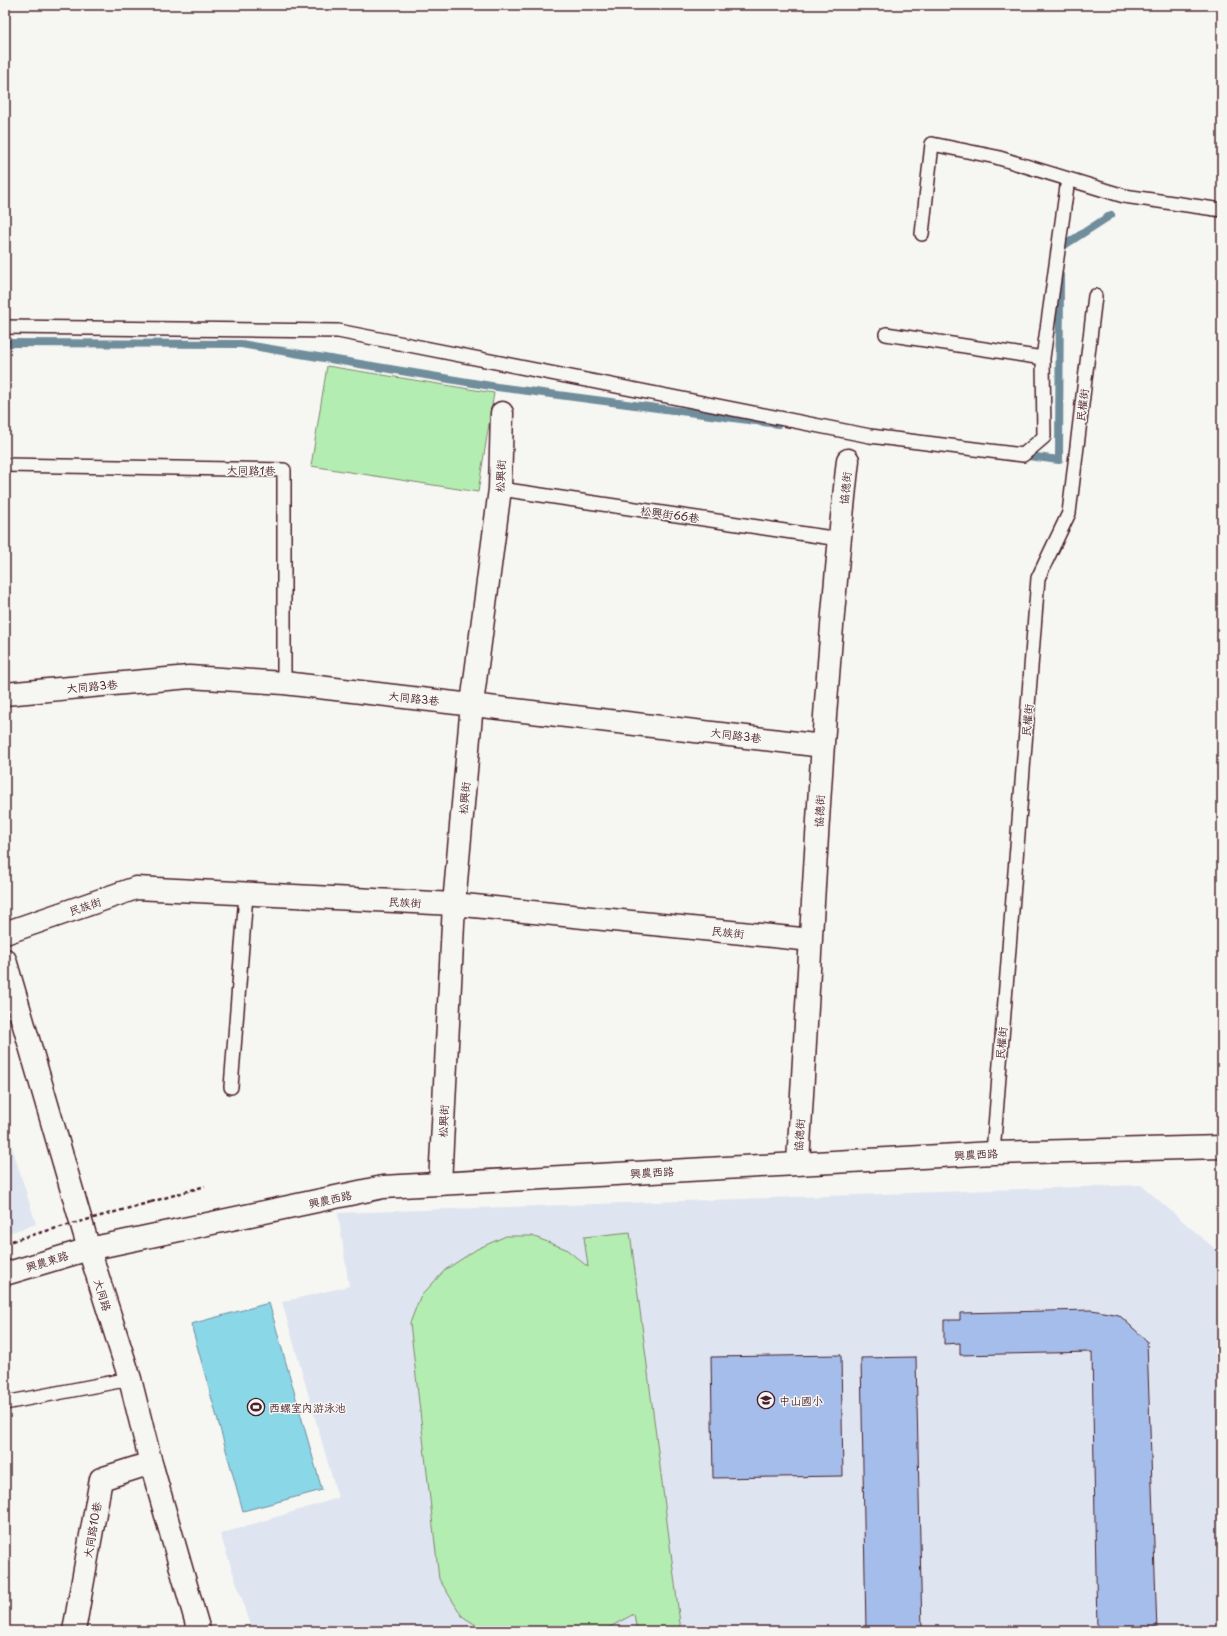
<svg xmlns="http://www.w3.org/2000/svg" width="1227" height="1636" font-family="'Playpen Sans','LXGW WenKai TC',sans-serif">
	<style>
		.built { fill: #dee5f0 }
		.green { fill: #b4edb1; stroke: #7f866e }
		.water { fill: #89d7e7; stroke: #708d9c }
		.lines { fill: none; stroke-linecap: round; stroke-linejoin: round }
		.stream { stroke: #708d9c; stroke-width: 8 }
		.building { fill: #a5bdea; stroke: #4a1f2b }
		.service-casing { stroke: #4a1f2b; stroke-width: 16 }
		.minor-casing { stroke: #4a1f2b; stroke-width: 25 }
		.secondary-casing { stroke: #4a1f2b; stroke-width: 25 }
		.path { stroke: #4a1f2b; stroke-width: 2.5; stroke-dasharray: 4 3; stroke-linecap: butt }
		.service { stroke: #f6f6f2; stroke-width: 13 }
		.minor { stroke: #f6f6f2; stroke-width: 22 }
		.secondary { stroke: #f6f6f2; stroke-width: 22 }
		.path-bridge { stroke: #4a1f2b; stroke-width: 2.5; stroke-dasharray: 4 3; stroke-linecap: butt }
		.labels { text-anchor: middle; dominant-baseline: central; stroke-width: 3; stroke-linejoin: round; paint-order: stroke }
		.street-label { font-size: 11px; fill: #4a1f2b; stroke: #f6f6f2 }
		.poi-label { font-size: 11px; fill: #4a1f2b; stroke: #f6f6f2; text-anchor: start }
	</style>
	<rect width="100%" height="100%" fill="#f6f6f2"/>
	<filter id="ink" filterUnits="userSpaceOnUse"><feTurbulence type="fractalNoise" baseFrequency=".025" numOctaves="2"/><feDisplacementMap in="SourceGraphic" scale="8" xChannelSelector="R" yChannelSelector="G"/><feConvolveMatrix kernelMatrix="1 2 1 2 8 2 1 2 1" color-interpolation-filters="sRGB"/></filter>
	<g filter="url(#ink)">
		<path class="built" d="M5,1125l31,99 -31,10z
			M1141,1185l81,70v376h-969l-33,-97 118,-36 -56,-196 67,-16 -11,-73z"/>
		<path class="green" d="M327,366l167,27 -16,99 -167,-26z
			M630,1232l51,399h-44l-3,-17 -26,14 -10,3h-113l-23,-15 -23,-37 -29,-256 10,-26 25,-27 32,-21 29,-13h26l34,13 22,18 -4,-30z"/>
		<path class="water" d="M269,1303l53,187 -79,21 -52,-187z"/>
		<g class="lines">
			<path class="stream" d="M1060,251v-3l51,-33
				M5,343l236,1 256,43 281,37
				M1021,455l38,5 1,-185"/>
		</g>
		<path class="building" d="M1092,1310l27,5 28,26 10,290h-60l-5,-279 -132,3v-12l-16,1v-24h16v-7z
			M841,1355l2,121 -130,2 -2,-121z
			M916,1357l6,274h-56l-5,-273z"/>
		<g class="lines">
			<defs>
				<path id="service" d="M922,234l10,-90 64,13 128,39 98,14
					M5,327l333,4 532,105 153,19 21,-18 -1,-79 25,-179
					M886,334l157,24
					M5,465l279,5v213
					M500,489l339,50
					M231,1087l15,-192
					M993,1153l45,-575 31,-65 26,-217
					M5,1403l125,-24"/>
				<path id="minor" d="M5,694l184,-17 95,6 539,63
					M5,933l131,-45 318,16 357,36
					M5,960l84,289 41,130 21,84 48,168
					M798,1163c14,-234 24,-469 50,-703
					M440,1184l14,-280 18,-200 28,-215 2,-76
					M74,1631l27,-152 50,-16"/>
				<path id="secondary" d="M5,1274l84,-25 294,-62 610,-34 229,-6"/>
			</defs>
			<use href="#service" class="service-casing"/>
			<use href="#minor" class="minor-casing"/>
			<use href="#secondary" class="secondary-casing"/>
			<path class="path" d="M151,1202l54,-16
				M5,1243l34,-10"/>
			<use href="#service" class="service"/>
			<use href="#minor" class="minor"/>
			<use href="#secondary" class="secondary"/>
			<path class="path-bridge" d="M39,1233l112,-31"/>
		</g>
	</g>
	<defs>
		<symbol id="school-ring" viewBox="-11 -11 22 22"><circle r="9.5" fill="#f6f6f2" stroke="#4a1f2b" stroke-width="1.5"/><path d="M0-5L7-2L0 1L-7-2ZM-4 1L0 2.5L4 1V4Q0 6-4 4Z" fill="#4a1f2b"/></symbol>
		<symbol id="stadium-ring" viewBox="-11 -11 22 22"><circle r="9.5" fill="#f6f6f2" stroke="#4a1f2b" stroke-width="1.5"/><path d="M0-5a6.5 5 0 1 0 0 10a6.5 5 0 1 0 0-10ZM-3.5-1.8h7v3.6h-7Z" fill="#4a1f2b"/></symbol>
	</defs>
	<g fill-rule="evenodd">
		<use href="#school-ring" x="756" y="1390" width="20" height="20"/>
		<use href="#stadium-ring" x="246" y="1397" width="20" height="20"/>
	</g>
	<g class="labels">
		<g class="street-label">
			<text transform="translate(1082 405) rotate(-83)">民權街</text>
			<text transform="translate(251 470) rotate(1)">大同路1巷</text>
			<text transform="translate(500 476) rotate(-87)">松興街</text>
			<text transform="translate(845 488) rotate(-84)">協德街</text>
			<text transform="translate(670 514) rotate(8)">松興街66巷</text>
			<text transform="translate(92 686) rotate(-5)">大同路3巷</text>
			<text transform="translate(414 698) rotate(6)">大同路3巷</text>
			<text transform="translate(1027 720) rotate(-85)">民權街</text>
			<text transform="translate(736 735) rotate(7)">大同路3巷</text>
			<text transform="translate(464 798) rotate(-85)">松興街</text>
			<text transform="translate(819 811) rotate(-87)">協德街</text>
			<text transform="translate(405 902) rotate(3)">民族街</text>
			<text transform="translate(85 906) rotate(-19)">民族街</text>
			<text transform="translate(728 932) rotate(6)">民族街</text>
			<text transform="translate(1001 1043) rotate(-85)">民權街</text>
			<text transform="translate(443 1121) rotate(-87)">松興街</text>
			<text transform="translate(799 1135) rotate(-86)">協德街</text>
			<text transform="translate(976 1154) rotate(-3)">興農西路</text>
			<text transform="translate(652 1172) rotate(-3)">興農西路</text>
			<text transform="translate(330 1199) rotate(-12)">興農西路</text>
			<text transform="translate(47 1261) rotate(-17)">興農東路</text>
			<text transform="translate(103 1295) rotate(73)">大同路</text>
			<text transform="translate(92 1530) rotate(-80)">大同路10巷</text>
		</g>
		<g class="poi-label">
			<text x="779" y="1400">中山國小</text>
			<text x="269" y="1407">西螺室內游泳池</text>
		</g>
	</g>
	<rect width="1227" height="1636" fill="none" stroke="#f6f6f2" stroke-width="20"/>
	<rect x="10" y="10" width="1207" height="1616" fill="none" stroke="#4a1f2b" stroke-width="1.5" filter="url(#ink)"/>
</svg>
